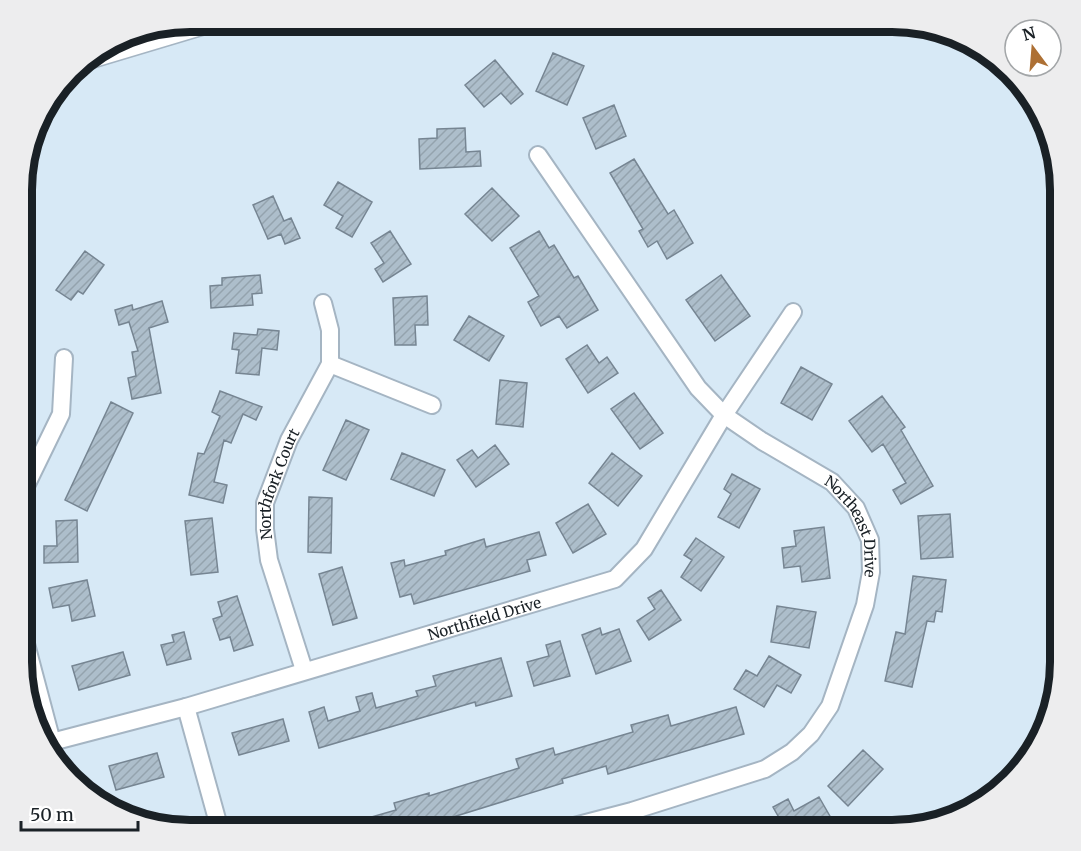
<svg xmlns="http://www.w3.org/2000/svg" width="1081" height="851" font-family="Merriweather,serif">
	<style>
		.building { fill: url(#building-hatch); stroke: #768592; stroke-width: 1.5 }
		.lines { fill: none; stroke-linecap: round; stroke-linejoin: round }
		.street-casing { stroke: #a5b5c3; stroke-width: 20 }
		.secondary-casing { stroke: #a5b5c3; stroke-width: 27 }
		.street { stroke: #fff; stroke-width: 16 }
		.secondary { stroke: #fff; stroke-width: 24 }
		.labels { text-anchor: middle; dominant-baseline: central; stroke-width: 6; stroke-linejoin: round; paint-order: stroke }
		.street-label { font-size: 15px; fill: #1a2126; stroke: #fff }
		.rim { fill: none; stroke: #1a2126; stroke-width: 8 }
	</style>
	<defs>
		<pattern id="building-hatch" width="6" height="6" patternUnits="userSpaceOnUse" patternTransform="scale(1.5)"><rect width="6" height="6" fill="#adbecb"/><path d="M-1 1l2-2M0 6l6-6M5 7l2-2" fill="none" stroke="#94a3ae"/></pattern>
	</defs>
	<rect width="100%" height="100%" fill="#d7e9f6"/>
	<path class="building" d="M553,53l31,13 -17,39 -31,-14z
		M495,60l28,34 -12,10 -10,-11 -17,14 -19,-22z
		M614,105l12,31 -30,13 -13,-31z
		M465,128l1,24 14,-1 1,15 -61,3 -1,-30 18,-1v-9z
		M634,159l34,55 6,-4 19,33 -26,16 -10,-18 -9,6 -9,-16 4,-2 -33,-56z
		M338,182l34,20 -20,35 -16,-9 7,-12 -19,-11z
		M492,188l27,28 -27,25 -27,-27z
		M273,196l11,25 7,-3 9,20 -15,6 -4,-10 -13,5 -15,-34z
		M390,231l21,33 -28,18 -8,-13 9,-6 -13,-20z
		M539,231l10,17 5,-3 20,33 4,-2 20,34 -31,18 -8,-12 -18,10 -13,-24 11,-6 -29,-48z
		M85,251l19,14 -21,29 -5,-3 -7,9 -15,-10z
		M260,275l2,18 -10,1 1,11 -42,3 -1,-22 12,-1v-7z
		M721,275l29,41 -35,25 -29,-41z
		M427,296l1,29h-13l1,20h-21l-2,-47z
		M162,301l6,21 -19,6 12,65 -29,6 -4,-21 8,-2 -4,-24 6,-1 -9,-29 -10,3 -4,-15 17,-5 1,5z
		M469,316l35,20 -15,25 -35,-21z
		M258,329l21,2 -2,19 -15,-2 -3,27 -23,-2 3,-23 -7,-1 2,-16 23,2z
		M587,345l12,18 8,-6 11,16 -30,20 -22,-34z
		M801,367l31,17 -20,36 -31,-17z
		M500,380l27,3 -4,44 -27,-3z
		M220,391l42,16 -6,13 -13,-6 -12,29 -7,-3 -10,42 13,3 -4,18 -34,-8 9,-42 6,1 16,-38 -8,-4z
		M634,393l29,40 -23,16 -29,-40z
		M882,396l23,31 -4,3 32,56 -32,18 -8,-14 13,-7 -23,-39 -11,8 -23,-31z
		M111,402l22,11 -46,98 -22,-11z
		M346,420l23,10 -23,50 -23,-10z
		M495,445l14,19 -33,23 -19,-27 15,-10 6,8z
		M402,453l43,17 -11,26 -43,-17z
		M612,453l30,23 -24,30 -29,-23z
		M732,474l28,15 -21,39 -21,-11 13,-23 -7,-5z
		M309,497l23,1 -1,55 -23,-1z
		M588,504l18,30 -33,19 -17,-30z
		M950,514l3,43 -32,2 -3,-43z
		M212,518l6,54 -27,3 -6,-54z
		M77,520l1,42 -34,1v-17h13l-1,-25z
		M824,527l6,51 -28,4 -2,-16 -16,2 -2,-20 14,-2 -2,-15z
		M539,532l7,23 -19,5 3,11 -116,33 -3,-10 -11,3 -9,-34 13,-3 1,6 41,-11 -1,-4 39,-12 2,8z
		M696,538l28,19 -23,34 -20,-14 11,-17 -8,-5z
		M342,567l15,51 -24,7 -14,-51z
		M913,576l33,4 -4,32 -6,-1 -2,11 -7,-1 -15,66 -27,-6 11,-49 9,2z
		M87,580l8,36 -23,5 -3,-16 -16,3 -4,-20z
		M661,590l20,30 -32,20 -12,-19 18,-12 -7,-11z
		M237,596l16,49 -19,6 -4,-14 -10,3 -7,-21 9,-3 -4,-14z
		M777,606l39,6 -7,36 -38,-6z
		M600,628l2,7 17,-6 12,32 -35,13 -14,-39z
		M184,632l7,27 -24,6 -6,-20 13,-3 -2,-7z
		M560,641l10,35 -36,10 -7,-24 22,-6 -3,-11z
		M123,652l7,23 -51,15 -7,-24z
		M769,656l32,19 -10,18 -14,-8 -13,22 -30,-18 12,-19 11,6z
		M501,658l11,38 -36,10 -1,-4 -156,46 -10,-36 15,-5 4,14 32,-10 -4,-14 16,-4 4,15 42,-12 -2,-5 20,-5 -3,-10z
		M736,707l8,27 -136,40 -2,-8 -44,13 1,4 -152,47h-70l-1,-4 56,-16 -2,-7 35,-10v3l90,-28 -3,-9 37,-11 2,7 78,-23 -2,-7 37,-10 3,11z
		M283,719l6,22 -50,14 -7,-22z
		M863,750l20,19 -35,37 -20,-20z
		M157,753l7,24 -48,13 -7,-24z
		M819,797l12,21 -21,12h-24l-13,-23 15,-8 6,12z"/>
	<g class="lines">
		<defs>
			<g id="street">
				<path id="s1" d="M538,155l160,233 26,27 38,26 70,41 24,26 14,32 1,32 -6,33 -35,101 -19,28 -19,18 -27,17 -133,42 -73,19"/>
				<path d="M330,364l102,41"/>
				<path d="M22,494l39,-80 3,-56"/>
				<path d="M21,625l31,117"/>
				<path id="s2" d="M304,670l-35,-110 -4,-31v-26l24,-63 41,-76v-34l-7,-27"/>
				<path d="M186,707l34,123"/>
				<path id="s3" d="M44,744l142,-37 429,-128 29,-30 80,-134 69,-103"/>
			</g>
			<path id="secondary" d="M90,56l117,-35"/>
		</defs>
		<use href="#street" class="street-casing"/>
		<use href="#secondary" class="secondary-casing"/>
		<use href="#street" class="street"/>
		<use href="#secondary" class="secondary"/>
	</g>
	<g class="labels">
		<g class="street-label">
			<text stroke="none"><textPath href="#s2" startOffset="194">Northfork Court</textPath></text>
			<text stroke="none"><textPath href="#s1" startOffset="498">Northeast Drive</textPath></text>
			<text stroke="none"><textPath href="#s3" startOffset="458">Northfield Drive</textPath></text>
		</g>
	</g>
	<path d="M0 0H1081V851H0ZM190 32H892A158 158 0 0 1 1050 190V662A158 158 0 0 1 892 820H190A158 158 0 0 1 32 662V190A158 158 0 0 1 190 32Z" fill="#ededee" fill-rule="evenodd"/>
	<path class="rim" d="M190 32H892A158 158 0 0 1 1050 190V662A158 158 0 0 1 892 820H190A158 158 0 0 1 32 662V190A158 158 0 0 1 190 32Z"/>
	<g transform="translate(1033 48) rotate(344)"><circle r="28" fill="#ffffff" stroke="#a3a6a8" stroke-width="1.5"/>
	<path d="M0-4.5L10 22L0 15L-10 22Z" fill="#ad7034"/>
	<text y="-9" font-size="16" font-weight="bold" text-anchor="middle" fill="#1a2126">N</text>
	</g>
	<path d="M21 821v9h117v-9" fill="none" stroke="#1a2126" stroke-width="3"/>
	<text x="30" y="821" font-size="18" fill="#1a2126" stroke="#ffffff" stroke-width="4.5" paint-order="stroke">50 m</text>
</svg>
